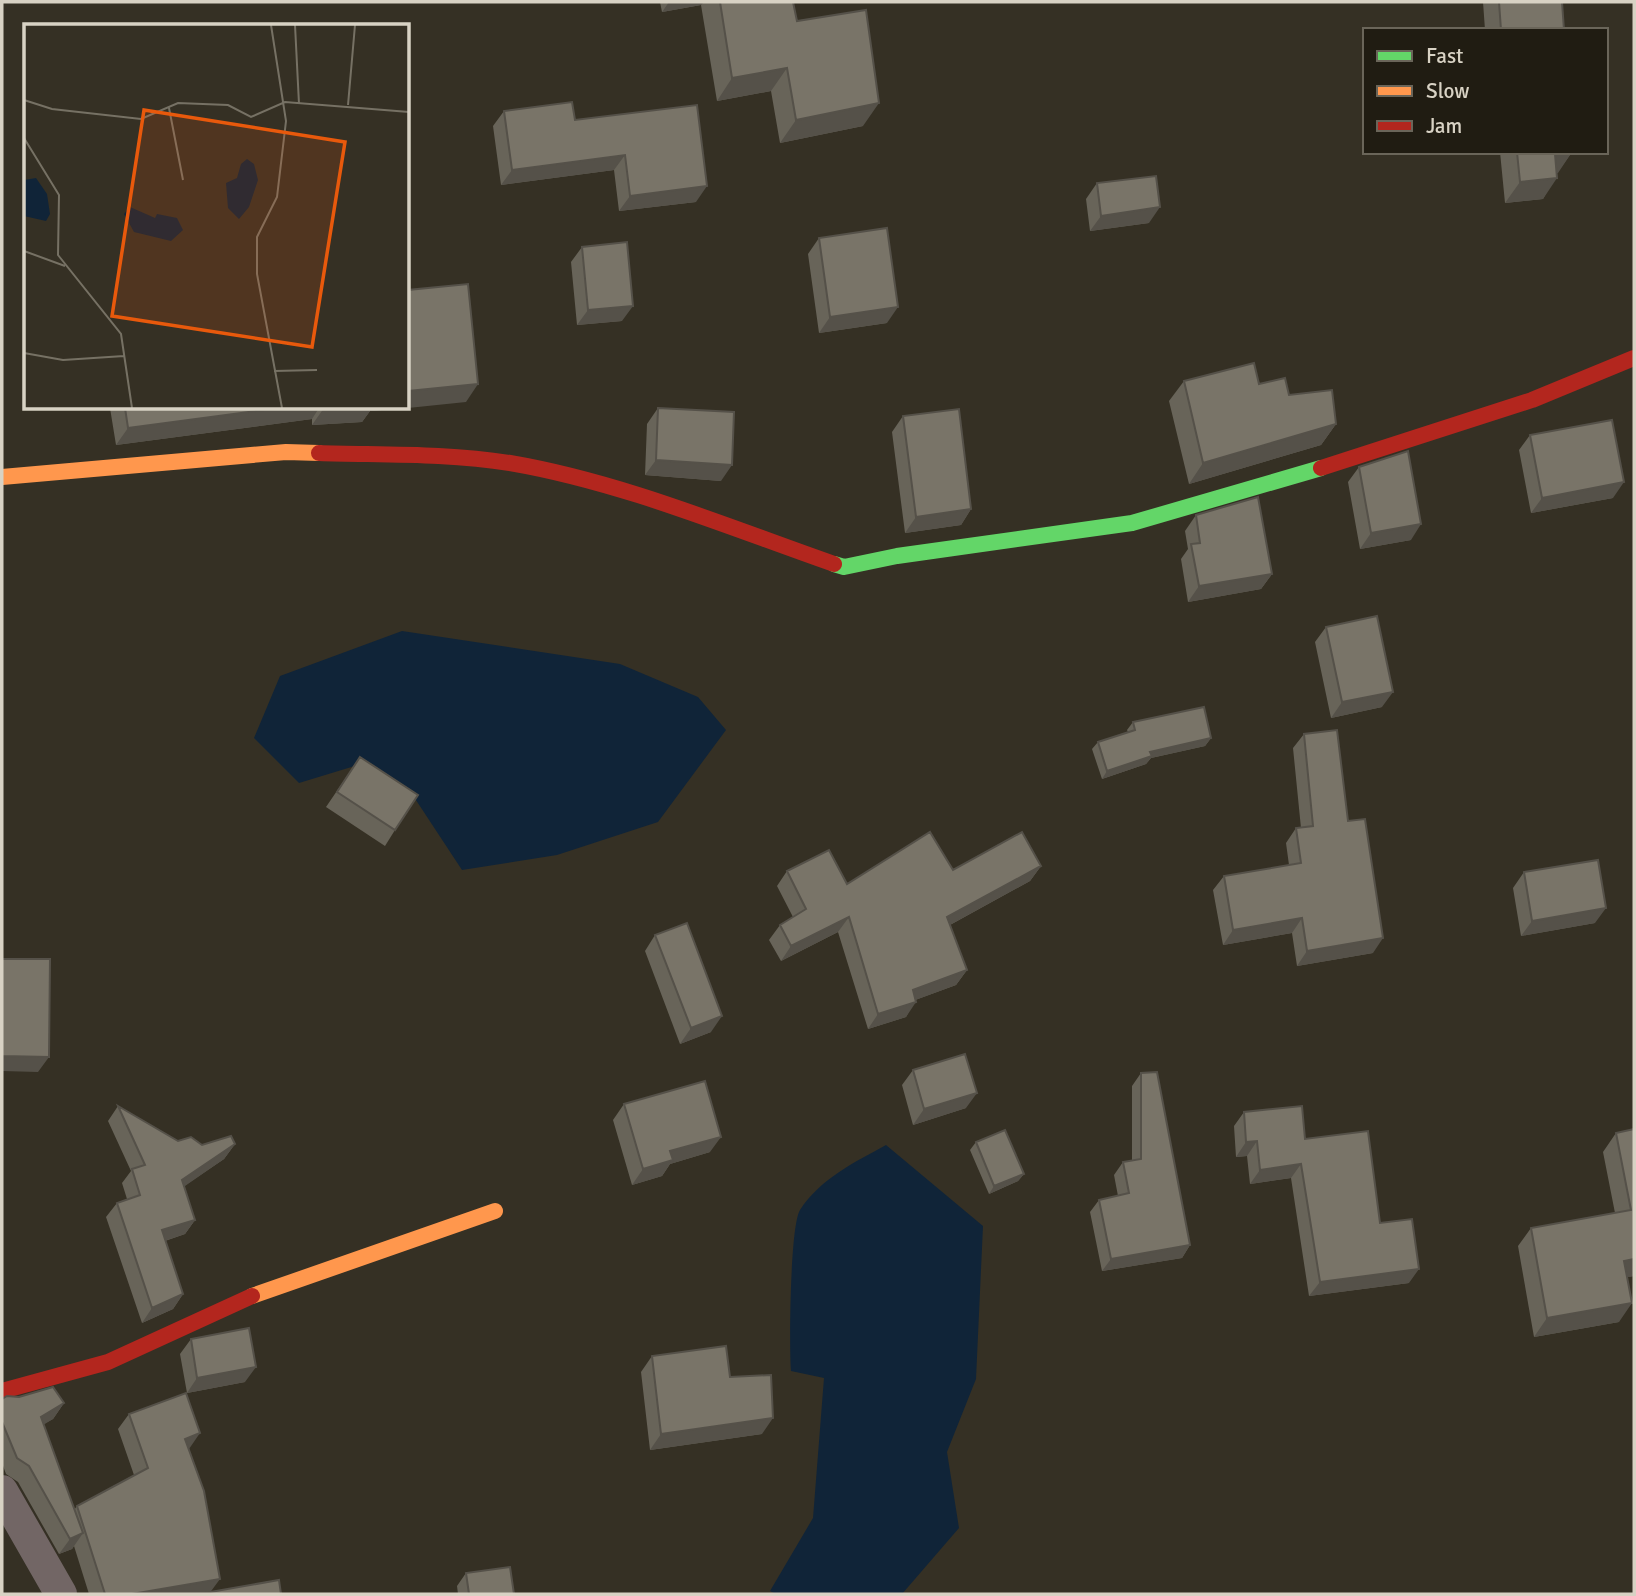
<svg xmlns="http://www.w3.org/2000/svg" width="1636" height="1596" font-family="Signika,sans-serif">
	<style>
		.water { fill: #102438 }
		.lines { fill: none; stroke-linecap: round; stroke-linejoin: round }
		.street { stroke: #726665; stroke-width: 32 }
		.fast { stroke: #63d668; stroke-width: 16 }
		.slow { stroke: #ff974d; stroke-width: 16 }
		.jam { stroke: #b3261e; stroke-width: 16 }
		.wall { fill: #686459 }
		.shaded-wall { fill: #555149 }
		.building { fill: #797468; stroke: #555149; stroke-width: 2 }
		.inset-road { fill: none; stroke: #767164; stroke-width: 2 }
		.view { fill: #e8590c; fill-opacity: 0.15; stroke: #e8590c; stroke-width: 3.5 }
		.inset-edge { fill: none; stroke: #d8d2c4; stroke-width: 3.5 }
	</style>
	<rect width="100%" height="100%" fill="#353024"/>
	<path class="water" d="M402,631l218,33 78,33 28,33 -68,92 -101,33 -95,15 -52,-79 -52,-26 -59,18 -45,-45 26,-62z
		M886,1145l97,81 -7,153 -29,73 12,76 -57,66h-126l-6,-3 43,-73 11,-140 -33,-7c-2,-24 -1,-145 9,-161 20,-31 55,-48 86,-65z"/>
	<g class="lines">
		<path class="street" d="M2,1491l59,103"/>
		<path class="fast" d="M834,564l10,3 53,-11 235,-33 189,-55"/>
		<path class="slow" d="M2,477l284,-25 33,1
			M252,1296l243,-85"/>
		<path class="jam" d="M319,453c63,2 128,0 191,10 111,19 218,64 324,101
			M1321,468l211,-68 102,-42
			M2,1391l106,-29 144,-66"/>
	</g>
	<path class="wall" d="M660,2h133l4,19 66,105 -83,17 -9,-52 -54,10 -16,-96 -39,7z
		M1483,2h79l2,28h-79z
		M504,111l71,9 121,82 -77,9 -5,-41 -113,15 -8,-59z
		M1500,152h72l-15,21 -14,26 -38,4z
		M1097,183l52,40 -59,8 -4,-32z
		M819,238l68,85 -68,10 -11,-79z
		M582,247l40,74 -45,4 -6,-63z
		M1184,381l75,3 30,11 47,29 -15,21 -132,39 -20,-83z
		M110,408h296l-36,3 -8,11 -50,3v-6l-196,26z
		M658,408l63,73 -76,-6 2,-51z
		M903,416l68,93 -10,16 -56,8 -13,-101z
		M1530,435l83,63 -82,15 -12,-63z
		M1359,467l52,73 -51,9 -12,-67z
		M1196,515l76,59 -11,15 -73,13 -7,-43 7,-10 -3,-18z
		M1326,627l56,80 -51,11 -16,-76z
		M1133,722l78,16 -6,8 -54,12 -5,6 -44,15 -10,-30 6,-7 30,-10 -1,-2z
		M1304,734l44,87 25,132 -76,13 -5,-33 -69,12 -10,-55 11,-14 65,-11 -3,-22 10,-15h5l-8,-80z
		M360,757l35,73 -10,16 -59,-39z
		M1041,866l-11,15 -80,44 17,45 -11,15 -41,15 -9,17 -38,12 -30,-97 -57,29 -12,-21 11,-15 13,-8 -16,-31 10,-15 60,13 106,-14z
		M1524,872l71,51 -74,13 -8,-48z
		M655,935l56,97 -31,12 -35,-93z
		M913,1070l53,38 -53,17 -11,-40z
		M1141,1073l49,172 -8,13 -80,13 -12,-59 9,-12 19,-4 -4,-21 9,-13 9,-1v-75z
		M624,1104l86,48 -40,12 -8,12 -30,9 -19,-65z
		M118,1106l60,35 24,4 33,-1 -11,15 -40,27 11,34 -10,14 -20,7 18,53 -10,15 -31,14 -36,-106 11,-14 10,-4 -5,-16 9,-12 -23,-50z
		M1244,1112l61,27 75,84 29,60 -100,13 -18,-118 -41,6 -3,-28 -11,1 -2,-31z
		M1634,1129v147l-7,1 -8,45 -85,15 -16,-91 13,-18 84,-15 -12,-61 13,-19z
		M976,1142l48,32 -6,7 -29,13 -19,-44z
		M191,1339l54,43 -58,11 -7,-39z
		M652,1356l110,78 -112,16 -9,-78z
		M2,1399l62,4 -11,16 -10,5 31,86 3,-4 57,-31 -16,-46 11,-15 60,35 22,143 70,2h-192l-15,-48 -2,3 -13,5 -41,-72 -12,-8 -4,-11z
		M466,1573l48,21h-56l-1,-8z"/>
	<path class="shaded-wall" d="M669,2h35l-3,3 -39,7z
		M787,68l-16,23 -54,10 15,-23z
		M879,103l-16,23 -83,17 16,-23z
		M1572,152l-14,21 -18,2 15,-21z
		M625,155l-11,15 -113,15 11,-15z
		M1557,178l-14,21 -38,4 15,-21z
		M707,186l-11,16 -77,9 11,-15z
		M1160,207l-11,16 -59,8 11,-15z
		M633,306l-11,15 -45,4 11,-15z
		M898,307l-11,16 -68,10 11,-16z
		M478,384l-12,18 -58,6v-17z
		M278,408h41l-7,11 -196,26 12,-17z
		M324,408h82l-36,3 -8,11 -50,3z
		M1336,424l-15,21 -132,39 14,-21z
		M656,460l76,5 -11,16 -76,-6z
		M1624,482l-11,16 -82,15 11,-15z
		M971,509l-10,16 -56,8 11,-16z
		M1421,524l-10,16 -51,9 11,-16z
		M1272,574l-11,15 -73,13 11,-16z
		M1393,692l-11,15 -51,11 11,-16z
		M1211,738l-6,8 -54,12 -5,6 -44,15 5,-8 43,-19z
		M1041,866l-11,15 -93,51 10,-15z
		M1606,908l-11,15 -74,13 11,-15z
		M849,917l-11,15 -57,29 10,-15z
		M1302,918l-10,15 -69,12 10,-15z
		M1383,938l-10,15 -76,13 10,-15z
		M967,970l-11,15 -54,20 11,-15z
		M916,1002l-10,15 -38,12 10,-15z
		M722,1016l-11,16 -31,12 11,-16z
		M2,1056l47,1 -11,15 -36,-1z
		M977,1093l-11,15 -53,17 11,-16z
		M721,1137l-11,15 -40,12 -8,12 -30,9 11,-16 27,-18z
		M1257,1141l-10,15 -11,1 10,-15z
		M235,1144l-11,15 -52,36 10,-15z
		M1301,1164l-10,14 -41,6 10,-14z
		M1024,1174l-6,7 -29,13 5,-8z
		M195,1220l-10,14 -33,11 10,-15z
		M1190,1245l-8,13 -80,13 9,-12z
		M1634,1259v17l-23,4 13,-19z
		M1419,1269l-10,14 -100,13 11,-14z
		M183,1294l-10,15 -31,14 10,-15z
		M1632,1303l-13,19 -85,15 13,-19z
		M256,1367l-11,15 -58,11 10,-15z
		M64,1403l-11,16 -23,14 11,-16z
		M773,1418l-11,16 -112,16 11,-16z
		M200,1433l-11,16 -4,-10z
		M83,1533l-11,16 -13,5 11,-15z
		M220,1579l-11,15h-77z"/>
	<path class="building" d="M720,2h73l4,19 69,-11 13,93 -83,17 -9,-52 -55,10z
		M1499,2h63l2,28h-63z
		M572,102l3,18 122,-15 10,81 -77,10 -5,-41 -113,15 -8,-59z
		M1517,152h55l-17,2 2,24 -37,4z
		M1156,176l4,31 -59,9 -4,-33z
		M887,228l11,79 -68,10 -11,-79z
		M627,242l6,64 -45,4 -6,-63z
		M468,284l10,100 -70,7v-101z
		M1254,363l5,21 26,-6 4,17 43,-5 4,34 -133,39 -19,-82z
		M125,408h153l-150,20z
		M658,408l76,4 -2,53 -76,-5z
		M959,409l12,100 -55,8 -13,-101z
		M1612,420l12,62 -82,16 -12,-63z
		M1408,451l13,73 -50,9 -12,-66z
		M1258,497l14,77 -73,12 -8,-42 9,-1 -4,-28z
		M1377,616l16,76 -51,10 -16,-75z
		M1204,707l7,31 -61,14 2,4 -45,15 -9,-29 37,-12 -2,-8z
		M1337,730l11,91 17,-2 18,119 -76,13 -5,-33 -69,12 -9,-54 77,-13 -5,-35 17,-2 -9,-92z
		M360,757l58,38 -23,35 -58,-38z
		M930,832l23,38 69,-38 19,34 -94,51 20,53 -54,20 3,12 -38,12 -29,-97 -58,29 -11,-21 26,-16 -19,-38 42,-21 18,34z
		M1598,860l8,48 -74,13 -8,-49z
		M687,923l35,93 -31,12 -36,-93z
		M2,959h48l-1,98 -47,-1z
		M965,1054l12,39 -53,16 -11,-39z
		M1157,1072l33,173 -79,14 -12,-59 30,-7 -6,-31 18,-3v-86z
		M705,1081l16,56 -51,14 3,9 -30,9 -19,-65z
		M118,1106l60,35 13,-4 11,8 29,-9 4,8 -53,36 13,40 -33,10 21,64 -31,14 -35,-105 23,-8 -8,-26 13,-4z
		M1302,1106l3,33 63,-8 12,92 32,-4 7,50 -99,13 -19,-118 -41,6 -3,-29 -11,1 -2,-30z
		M1634,1129v130l-10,2 8,42 -85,15 -16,-90 100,-18 -15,-77z
		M1005,1130l19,44 -30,12 -18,-44z
		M249,1328l7,39 -59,11 -6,-39z
		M726,1346l4,31 41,-2 2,43 -112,16 -9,-78z
		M53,1387l11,16 -23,14 42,116 -13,6 -41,-73 -12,-8 -15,-36v-23l5,-3 12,1z
		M186,1393l14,40 -15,6 19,52 16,88 -88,15h-27l-28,-88 71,-38 -19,-54z
		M510,1567l4,27h-45l-3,-21z
		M279,1580l2,14h-82z"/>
	<g transform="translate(24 24)">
		<rect width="385" height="385" fill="#353024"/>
		<path d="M223,135l7,5 4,16 -9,27 -10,12 -11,-11 -2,-25 11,-5 4,-14zM12,154l11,16 3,20 -4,7 -22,-5v-36zM106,183l25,11 2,-4 20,4 6,12 -12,11 -37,-9 -10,-18z" fill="#102438"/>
		<path class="inset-road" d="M247,1l15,96 -9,76 -20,40v37l25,134M271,1l4,79M0,76l28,9 89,10 37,-16 50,2 23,12 34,-15 124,10M324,81l7,-80M145,84l14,72M0,114l35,57 -1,60 63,79 11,74M0,227l41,15M0,329l39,7 61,-4M250,347l43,-1"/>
		<path class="view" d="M120,86l201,32 -33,205 -200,-31z"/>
		<rect width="385" height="385" class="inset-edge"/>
	</g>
	<rect width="1636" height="1596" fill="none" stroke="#d8d2c4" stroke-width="7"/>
	<rect x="1363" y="28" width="245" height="126" fill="#201c12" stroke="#6a6559" stroke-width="2"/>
	<rect x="1377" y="51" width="35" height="10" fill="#63d668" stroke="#6a6559" stroke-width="2"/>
	<text x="1426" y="63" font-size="21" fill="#d8d2c4">Fast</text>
	<rect x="1377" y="86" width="35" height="10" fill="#ff974d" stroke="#6a6559" stroke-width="2"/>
	<text x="1426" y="98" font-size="21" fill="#d8d2c4">Slow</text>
	<rect x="1377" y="121" width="35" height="10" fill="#b3261e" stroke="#6a6559" stroke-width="2"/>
	<text x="1426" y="133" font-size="21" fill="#d8d2c4">Jam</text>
</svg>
